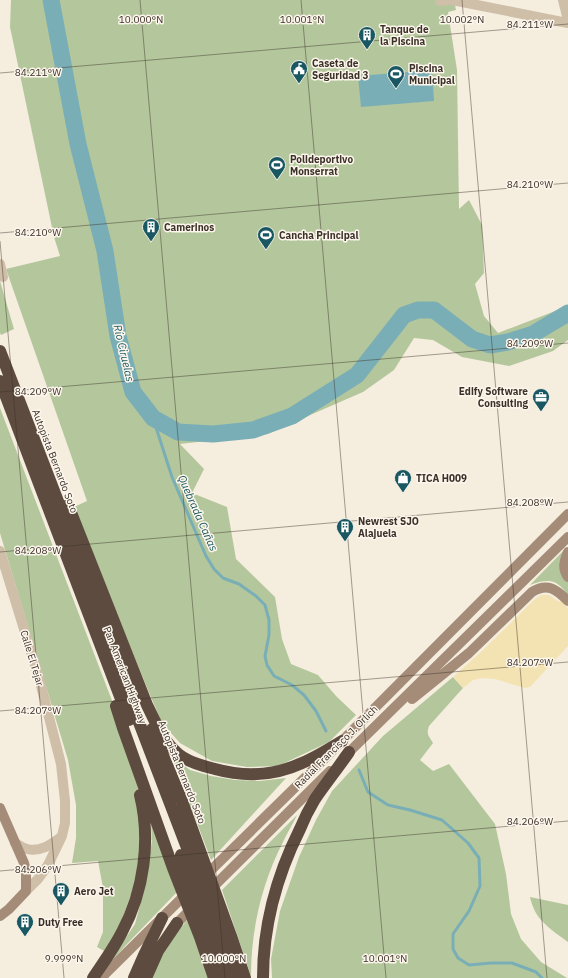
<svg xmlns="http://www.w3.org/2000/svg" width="568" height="978" font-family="'IBM Plex Sans',sans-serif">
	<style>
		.green { fill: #b4c79c }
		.sand { fill: #f4e3b2 }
		.water { fill: #7aaeb6 }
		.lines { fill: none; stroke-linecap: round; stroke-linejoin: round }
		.stream { stroke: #7aaeb6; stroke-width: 3 }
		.river { stroke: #7aaeb6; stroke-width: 17 }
		.street { stroke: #cfbea8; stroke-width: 10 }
		.secondary { stroke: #a48c79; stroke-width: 10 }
		.highway { stroke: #5d4b3f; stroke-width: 12 }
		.ticks { fill: none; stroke: #3c3129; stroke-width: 1; stroke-opacity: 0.45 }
		.labels { text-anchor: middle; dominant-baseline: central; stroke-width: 3; stroke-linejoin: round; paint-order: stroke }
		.poi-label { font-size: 10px; font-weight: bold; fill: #3c3129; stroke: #fcf6ec; text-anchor: start }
		.street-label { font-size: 10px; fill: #3c3129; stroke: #fcf6ec }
		.water-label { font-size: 11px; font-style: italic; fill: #195762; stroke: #fcf6ec }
		.ticks-label { font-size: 10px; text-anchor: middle; fill: #3c3129; stroke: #fcf6ec; stroke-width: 3; stroke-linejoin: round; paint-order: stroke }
	</style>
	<rect width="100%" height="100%" fill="#f5edde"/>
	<path class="green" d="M11,0h443l2,10 -8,2 9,58 2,139 10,-9 13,25 2,48 -9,11 9,32 14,17 70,-27v34l-15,11 -44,15 -47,-9 -29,-17 -19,-2 -20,32 -31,22 -62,27 -33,15 -88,10 24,25 -12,24 35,14 9,52 39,38 7,42 9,25 27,11 18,21 20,19 -27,27 -51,24 -31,1 -35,-6 -32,-18 -18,-20 -17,-40 -71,-176 13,-6 -81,-232 54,-13 -6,-19 -44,-210z
		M0,281l14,48 -13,6 -1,-2z
		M0,408l129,337 10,43 2,71 -9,33 -12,33 -14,27 -9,-5 6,-15v-44l-5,-27 -26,2 4,-25v-33l-8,-45 -68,-227z
		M565,549l-1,29 4,4v13c-3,-4 -8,-10 -12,-12 -8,-4 -18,-1 -26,2z
		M453,677l10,11 -34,38c-3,9 0,10 4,17l-13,17 13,11 16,-7 46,60 11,50 5,40 10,25 20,23 26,16h-295l-1,-19 9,-48 19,-54 17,-37 16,-29 51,-55z
		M172,757l18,13 21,6 24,4 25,1 26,-3 -75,82z
		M297,815c-4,9 -10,18 -14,27 -21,41 -32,87 -32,134l-29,-86z
		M151,823l26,69 -50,52 -22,25 30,-45 7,-26 10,-57z
		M530,897l38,8v37c-11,-8 -29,-20 -34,-33 -2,-4 -3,-8 -4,-12z
		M188,919l21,59h-58l14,-28 11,-16z"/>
	<path class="sand" d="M541,595h8l10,7 2,-2 7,8v38l-38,41 -5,1 -30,-9 -12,-1 -10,2 -10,8 -10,-11 28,-25 53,-52z"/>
	<path class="water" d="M432,70l2,31 -73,6 -3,-31z"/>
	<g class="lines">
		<path class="stream" d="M153,418l19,59 34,79 8,13 9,9 16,6 17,12 9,9 4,15v15l-4,21 2,9 7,11 18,9 12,10 12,16 10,20
			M359,770l9,22 20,13 22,5 32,10 26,23 11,15 1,28 -11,25 -16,23v15l5,9 11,7 22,-2h21l24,9 6,6"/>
		<path class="river" d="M51,0l27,144 27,107 13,85 15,56 20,26 25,14 35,2 40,-4 39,-14 65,-41 47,-60 14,-5h16l38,29 18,6 18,-3 25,-8 35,-21"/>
		<path class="street" d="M452,0l116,23
			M563,0l5,20
			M440,1l7,-1
			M0,264l3,13
			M0,551l39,127 22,86 4,37v22l-3,13 -14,29 -10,14 -12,12
			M15,843c4,2 8,5 12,6 13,3 24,-4 34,-12"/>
		<path class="secondary" d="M568,552c-4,9 -6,17 0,25
			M412,699l57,-46 63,-61c16,-10 25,-2 36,9
			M344,757l224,-220
			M0,808l24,55 2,8v20l-17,18 -9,7
			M204,877l117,-115 247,-248
			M208,892l122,-121
			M177,923l17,-17
			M101,978l87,-86"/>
		<path class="highway" d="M0,351l88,228 44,125 83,217 19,57
			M0,381l129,339
			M68,505l79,200c8,16 15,34 29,47 9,9 26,14 39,17 29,8 59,7 87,-6 14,-6 27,-14 40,-22
			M116,706l7,22 50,140 27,69 14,41
			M152,729l30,72 49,135 14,42
			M181,855l44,123
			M93,978c10,-15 21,-30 29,-46 22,-41 29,-92 18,-137
			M134,978l11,-25 17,-35
			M146,978l12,-27 19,-28
			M263,978c0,-51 14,-103 37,-149 4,-10 9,-20 15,-30 11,-16 23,-31 34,-47"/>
	</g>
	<path class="ticks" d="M140,0l85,978M301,0l85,978M462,0l85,978M0,73l568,-49M0,233l568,-50M0,241l64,737M0,392l568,-49M0,552l568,-50M0,711l568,-49M0,871l568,-50"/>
	<defs>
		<symbol id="building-pin" viewBox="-11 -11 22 30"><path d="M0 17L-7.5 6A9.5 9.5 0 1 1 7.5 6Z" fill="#195762" stroke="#fcf6ec"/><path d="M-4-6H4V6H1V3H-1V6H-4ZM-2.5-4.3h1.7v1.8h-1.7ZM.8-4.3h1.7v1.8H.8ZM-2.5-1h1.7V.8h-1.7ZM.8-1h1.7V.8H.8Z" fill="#fff"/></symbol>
		<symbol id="civic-pin" viewBox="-11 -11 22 30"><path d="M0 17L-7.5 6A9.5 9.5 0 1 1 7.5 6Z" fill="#195762" stroke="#fcf6ec"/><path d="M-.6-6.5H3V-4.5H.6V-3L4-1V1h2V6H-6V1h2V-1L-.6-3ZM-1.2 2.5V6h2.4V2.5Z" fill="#fff"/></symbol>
		<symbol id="stadium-pin" viewBox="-11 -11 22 30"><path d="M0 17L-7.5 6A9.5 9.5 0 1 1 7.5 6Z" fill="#195762" stroke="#fcf6ec"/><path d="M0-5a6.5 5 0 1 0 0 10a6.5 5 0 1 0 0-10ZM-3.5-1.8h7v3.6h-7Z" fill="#fff"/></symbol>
		<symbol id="office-pin" viewBox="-11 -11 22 30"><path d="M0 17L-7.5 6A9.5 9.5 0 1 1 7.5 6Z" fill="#195762" stroke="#fcf6ec"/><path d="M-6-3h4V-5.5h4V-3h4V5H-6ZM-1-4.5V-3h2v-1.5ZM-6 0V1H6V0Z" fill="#fff"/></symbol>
		<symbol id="shop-pin" viewBox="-11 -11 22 30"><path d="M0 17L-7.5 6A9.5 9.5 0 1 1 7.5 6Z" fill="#195762" stroke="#fcf6ec"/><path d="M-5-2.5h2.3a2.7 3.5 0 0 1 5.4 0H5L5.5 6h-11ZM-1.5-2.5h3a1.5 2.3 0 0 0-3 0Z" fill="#fff"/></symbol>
	</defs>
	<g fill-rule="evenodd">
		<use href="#building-pin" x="357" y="25" width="20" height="27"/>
		<use href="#civic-pin" x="289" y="59" width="20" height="27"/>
		<use href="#stadium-pin" x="386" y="64" width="20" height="27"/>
		<use href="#stadium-pin" x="267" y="155" width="20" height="27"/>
		<use href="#building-pin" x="141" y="217" width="20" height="27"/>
		<use href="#stadium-pin" x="256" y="225" width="20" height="27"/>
		<use href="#office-pin" x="531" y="387" width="20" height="27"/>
		<use href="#shop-pin" x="393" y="468" width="20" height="27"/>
		<use href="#building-pin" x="335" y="517" width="20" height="27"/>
		<use href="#building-pin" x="51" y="881" width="20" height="27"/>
		<use href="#building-pin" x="15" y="912" width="20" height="27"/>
	</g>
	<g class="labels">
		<g class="poi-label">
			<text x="380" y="29">Tanque de<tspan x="380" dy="12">la Piscina</tspan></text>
			<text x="312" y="63">Caseta de<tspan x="312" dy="12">Seguridad 3</tspan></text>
			<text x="409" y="68">Piscina<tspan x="409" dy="12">Municipal</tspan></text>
			<text x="290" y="159">Polideportivo<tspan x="290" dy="12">Monserrat</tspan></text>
			<text x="164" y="227">Camerinos</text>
			<text x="279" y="235">Cancha Principal</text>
			<text x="528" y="391" text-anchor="end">Edify Software<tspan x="528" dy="12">Consulting</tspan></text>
			<text x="416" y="478">TICA H009</text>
			<text x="358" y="521">Newrest SJO<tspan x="358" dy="12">Alajuela</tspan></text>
			<text x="74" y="891">Aero Jet</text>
			<text x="38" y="922">Duty Free</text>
		</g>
		<g class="street-label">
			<text transform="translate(55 461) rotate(69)">Autopista Bernardo Soto</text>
			<text transform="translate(32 658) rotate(73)">Calle El Tejar</text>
			<text transform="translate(125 675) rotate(69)">Pan American Highway</text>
			<text transform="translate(336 747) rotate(-45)">Radial Francisco J. Orlich</text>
			<text transform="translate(182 772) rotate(68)">Autopista Bernardo Soto</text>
		</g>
		<g class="water-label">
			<text transform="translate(124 353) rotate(77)">Río Ciruelas</text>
			<text transform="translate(198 513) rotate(66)">Quebrada Cañas</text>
		</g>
	</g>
	<g class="ticks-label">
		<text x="141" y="23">10.000°N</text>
		<text x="302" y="23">10.001°N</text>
		<text x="462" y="23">10.002°N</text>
		<text x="530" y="28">84.211°W</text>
		<text x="38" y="76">84.211°W</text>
		<text x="530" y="188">84.210°W</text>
		<text x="38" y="236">84.210°W</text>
		<text x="530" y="347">84.209°W</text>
		<text x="38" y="395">84.209°W</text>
		<text x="530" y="506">84.208°W</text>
		<text x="38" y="554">84.208°W</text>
		<text x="530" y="666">84.207°W</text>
		<text x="38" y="714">84.207°W</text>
		<text x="530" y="825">84.206°W</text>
		<text x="38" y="873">84.206°W</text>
		<text x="64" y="962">9.999°N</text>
		<text x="224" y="962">10.000°N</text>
		<text x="385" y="962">10.001°N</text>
	</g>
</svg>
